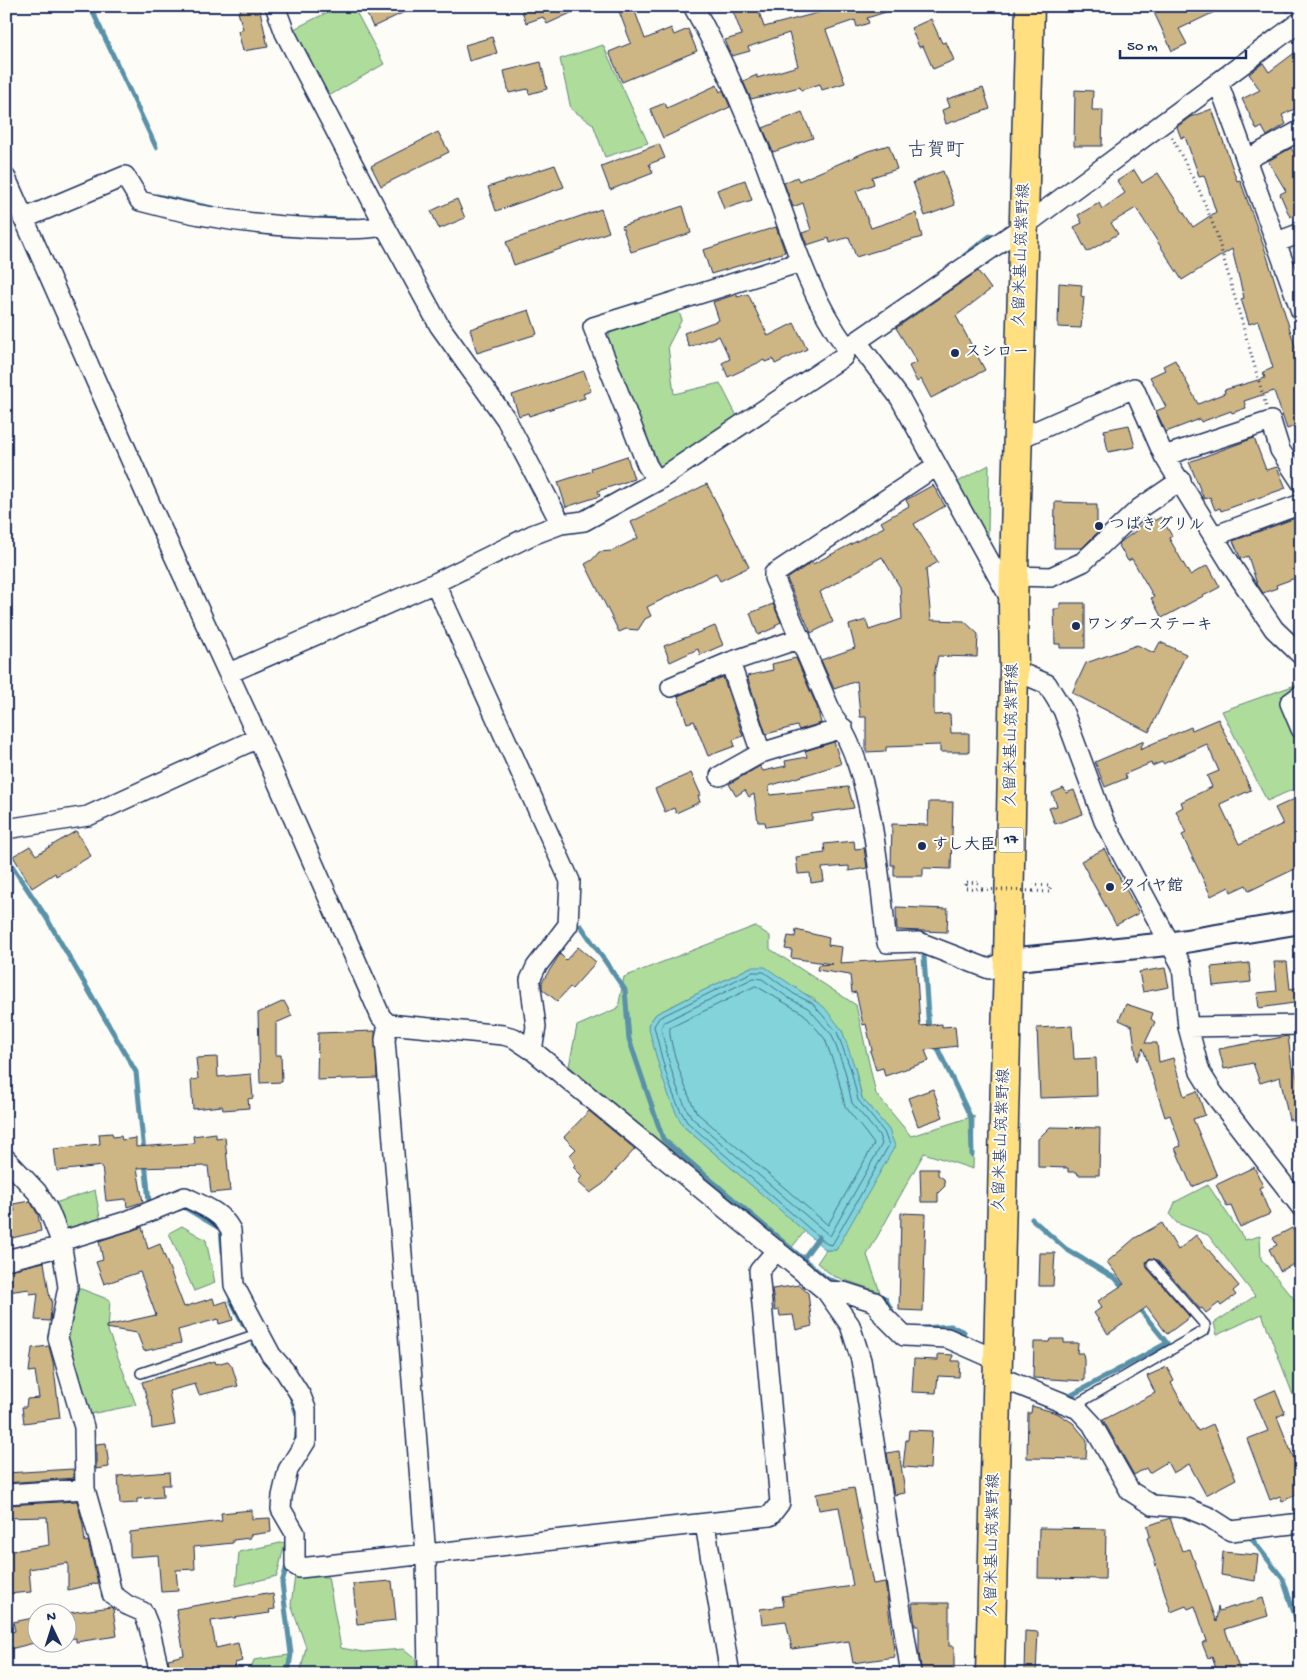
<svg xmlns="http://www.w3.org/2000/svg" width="1307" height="1680" font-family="'Gochi Hand','Klee One',sans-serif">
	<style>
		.green { fill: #aedc9b; stroke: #64867c }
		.water { fill: #82d3da; stroke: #5991a8 }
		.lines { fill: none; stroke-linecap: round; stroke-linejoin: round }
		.shore { stroke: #447190; stroke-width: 1 }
		.stream { stroke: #5991a8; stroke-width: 5 }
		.building { fill: #cdb584; stroke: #1b2f5e }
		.service-casing { stroke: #1b2f5e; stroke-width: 12 }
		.minor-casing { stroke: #1b2f5e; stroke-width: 22 }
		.tertiary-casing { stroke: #1b2f5e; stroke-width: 26 }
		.primary-casing { stroke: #1b2f5e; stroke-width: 31 }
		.path { stroke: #1b2f5e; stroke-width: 3; stroke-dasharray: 1 4; stroke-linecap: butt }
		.service { stroke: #fdfcf7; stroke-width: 9 }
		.minor { stroke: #fdfcf7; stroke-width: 19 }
		.tertiary { stroke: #fdfcf7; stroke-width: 22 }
		.primary { stroke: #ffdf80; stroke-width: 28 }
		.path-bridge { stroke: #1b2f5e; stroke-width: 3; stroke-dasharray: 1 4; stroke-linecap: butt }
		.poi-dot { fill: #1b2f5e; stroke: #fdfcf7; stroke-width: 2 }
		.labels { text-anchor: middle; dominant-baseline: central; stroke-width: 4; stroke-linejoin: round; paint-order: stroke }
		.shield { fill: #fdfcf7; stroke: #5f6c8c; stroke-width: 1 }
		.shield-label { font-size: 15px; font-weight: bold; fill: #1b2f5e }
		.street-label { font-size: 16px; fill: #1b2f5e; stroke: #fdfcf7 }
		.poi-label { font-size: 16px; font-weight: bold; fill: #1b2f5e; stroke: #fdfcf7; text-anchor: start }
		.quarter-label { font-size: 19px; fill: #1b2f5e; stroke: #fdfcf7 }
	</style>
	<rect width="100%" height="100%" fill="#fdfcf7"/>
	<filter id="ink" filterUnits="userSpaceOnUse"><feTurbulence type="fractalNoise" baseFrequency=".02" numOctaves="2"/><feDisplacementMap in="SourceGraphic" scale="10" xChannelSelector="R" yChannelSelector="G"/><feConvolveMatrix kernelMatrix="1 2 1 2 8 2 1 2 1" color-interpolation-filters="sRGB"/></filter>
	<g filter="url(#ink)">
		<path class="green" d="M340,6h13l31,58 -57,33 -37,-66z
			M603,45l45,98 -43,14 -12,-33 -22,-15 -11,-50z
			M677,309l5,10 -14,27 6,48 46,-11 19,37 -79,47 -53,-124 3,-10z
			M989,465l-1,71 -9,-2 -27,-49z
			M1301,683v3l-18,15 18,40v45l-34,15 -45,-90z
			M755,926l15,10v13l86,56 20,89 35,42 63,-20 -1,53 -49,-16 -57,102 13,37 -47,-16 -16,-13 9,-13h10l53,-120 -27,-32 -7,-30 -41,-70 -18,-8 -16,-12 -29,-11 -95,47 -8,11 35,101 122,105 -16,20 -220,-185 8,-40 41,-18 6,-31z
			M1208,1185l37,55 15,-4 1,23 34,41 6,15v101l-39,-102 -45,21 -3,-12 41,-27 -47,-61 -31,-12 -7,-8 5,-13z
			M95,1190l6,32 -36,13 -10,-32z
			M182,1226l24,14 9,43 -21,8 -25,-58z
			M76,1287l34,13 -2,31 28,74 -46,9 -23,-66 -1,-28z
			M285,1542l-8,34 -41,10 3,-34z
			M295,1576l33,1 13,71 22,4 41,-3 12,10v15h-58l-10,-6 -16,6h-32l6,-27 -15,-42z
			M289,1655l-4,19h-36l5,-14z"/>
		<path class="water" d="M751,967h14l59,40 18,23 13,38 7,30 27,32 6,16 -59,104h-10l-143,-124c-18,-31 -26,-67 -35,-101l8,-11z"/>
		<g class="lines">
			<path class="shore" d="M753,972h11l30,22 18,9 25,29 14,38 7,30 26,32 5,13 -57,100 -5,-1 -140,-122c-18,-28 -25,-64 -33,-96l5,-8z
				M754,978l8,1 28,20 18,9 24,27 13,36 7,32 27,32 3,9 -52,92 -138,-118c-17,-26 -24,-60 -31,-90l2,-5z
				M756,986l48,28 21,25 12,34 8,33 29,38 -46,81 -131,-112c-8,-13 -30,-72 -27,-85z"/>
			<path class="stream" d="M90,6l66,141
				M1284,6l4,4
				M157,196l55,12
				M320,219l36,1
				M964,256l26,-20
				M6,857l40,60 90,155 8,80
				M581,926l44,64 4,49 34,100 140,120
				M924,957l5,74
				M935,1043l36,75 1,37
				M145,1161l4,41
				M179,1209l5,-2 37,22 2,23
				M1032,1219l34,30 50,30 10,12
				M819,1237l-16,22 24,20 15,5
				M878,1295l7,3 10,19
				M231,1300l12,24
				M922,1328l29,-2 13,6
				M254,1345l7,9
				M290,1393l8,25 -2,25
				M1064,1394l6,2 97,-53 -30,-37
				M1251,1538l32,41 18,55
				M288,1674l3,-20 -9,-71 6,-21"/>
		</g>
		<path class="building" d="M239,6h20l9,41 -25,4 -5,-20 5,-2 -5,-17h3z
			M363,6h54l-44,21z
			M534,6h52l-39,18 -4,-7 -17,6 -4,-12z
			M617,6h16l12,33 26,-11 3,7 14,-6 9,22 -75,31 -13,-30 22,-9z
			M731,6h26l7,21 61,-16 -1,-5h70l1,3 -28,9 2,5 -12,4 -2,-7 -29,10 19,53 -23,7 -2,-6 -19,6 -1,-3 -49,12 -8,-18 14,-6v3l41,-12 -9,-33 -41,14 2,4 -18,5 -7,-16 17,-5z
			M1151,6h76l-48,23 8,15 -15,7z
			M931,19l11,24 4,-1 8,18 -21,9 -10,-23 -4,1 -8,-19z
			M492,37l5,16 -28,8 -4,-16z
			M1301,48v58l-19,9 4,9 -19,12 -5,-9 -5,3 -15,-31 18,-9 -11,-16 14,-11 6,9z
			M541,62l6,27 -18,5 -1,-5 -19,4 -5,-22z
			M717,85l3,7 3,-2 7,17 -67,31 -13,-29 15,-6 2,5z
			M983,88l7,21 -44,15 -4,-14 8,-3 -3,-8z
			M1075,90l18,1 -1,19h11l-1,36h-28z
			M1212,109l25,72 3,-1 25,70 36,115v59l-14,5 -13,-38 -30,10 2,7 -14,5 -1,-2 -30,11 -1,-3 -34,13 -10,-21 10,-4 -16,-30 15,-7 -2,-4 12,-6 23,44 27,-11 -1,-3 41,-12 -2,-6 10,-4 -15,-47 -9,3 -8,-25 3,-1 -12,-49 -50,31 -46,-72 -25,15 7,11 -31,18 -13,-25 8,-4 -4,-8 21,-12 3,6 23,-16 -8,-12 17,-11 8,13 16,-10 35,54 23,-15 -12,-37 -5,1 -14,-39 -4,1 -4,-11 13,-10z
			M802,112l11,26 -40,14 -10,-24z
			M438,132l11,20 -68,34 -10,-20z
			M659,144l6,14 -16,6 4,9 -43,17 -9,-24z
			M889,145l8,24 -25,8 2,7 -18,7 15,37 45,-15 6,24 -66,20 -7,-20 -19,6 -1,-5 -22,7 -5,-12 9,-3 -8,-27 -10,4 -9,-24 13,-6 2,4 69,-30z
			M1291,148l4,6 6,-3v65l-2,-3 -9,4 -10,-23 6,-3 -18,-30z
			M555,165l9,22 -68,24 -8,-24z
			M943,171l12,34 -30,11 -12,-34z
			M745,180l7,20 -28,9 -7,-19z
			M457,199l8,19 -26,11 -8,-18z
			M683,206l8,27 -60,19 -9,-26z
			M601,209l8,23 -95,33 -8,-23z
			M776,227l9,25 -74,22 -8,-24z
			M978,271l13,18 -35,27 29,54 -54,28 -10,-19 -4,3 -8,-16 8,-4 -21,-34z
			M1059,283l23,2 -1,11 3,1 -3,31 -23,-1z
			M737,294v3l11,-3 20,42 26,-13 13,26 -32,15 -2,-5 -8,3 -1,-2 -36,17 -6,-14 8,-4 -11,-23 -30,11 -5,-14 35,-13 -6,-18z
			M529,310l8,24 -60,19 -7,-24z
			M584,371l7,20 -8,3 2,4 -56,18 -1,-3 -9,3 -7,-21z
			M1129,425l6,22 -27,5 -4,-22z
			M1254,438l12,32 11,-3 9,21 -65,23 -1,-3 -5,2 -5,-13 -6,2 -15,-37z
			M627,456l7,23 -36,12 2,5 -34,11 -8,-25 34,-11 -1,-3z
			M707,484l42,83 -29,14 -4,-8 -69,34 4,9 -6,3 -7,11 -12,-1 -7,3 -34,-68 7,-4 7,-8 13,-1 26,-13 -7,-16z
			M933,485l12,21 -31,18 24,38 -12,7 5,51 33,1 14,13 -1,23 -39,-1 -4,19v40l16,-1 1,19h18v19h-29v-7l-54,2v4l-20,1v-35h-6l-3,-36 -23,8 -13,-29 34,-12 -6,-23 17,-5 3,10 33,-11 -2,-32 -18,-30 -62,35 13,30 -22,11 -24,-54 25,-17 1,2 71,-37 -3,-5 28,-16 -3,-6z
			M1055,502l33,1 -1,2h10v28l-15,15h-28z
			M1301,516v60l-25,9 1,3 -14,5 -6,-9 -9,-28 -7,3 -8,-18z
			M1161,517l11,19 -3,2 21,37 18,-10 12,22 -58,31 -11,-20 3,-1 -22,-38 -4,2 -10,-17 19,-14 -1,-2 17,-10 1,3z
			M1060,603h25v45h-25v-4h-5l-1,-35h6z
			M773,604l8,18 -6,3 1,2 -18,8 -8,-22z
			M715,626l8,19 -23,10 -2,-6 -28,13 -6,-16z
			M1160,642l26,12 -37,78 -77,-39 14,-30 51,-18 17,8z
			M796,658l21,49 4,16 -22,7 -2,-4 -31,8 -19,-58 26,-6 -1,-6z
			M723,677l20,59 -10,4 2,6 -27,10 -14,-35 -7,2 -9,-27z
			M1218,719l33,71 -31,14 19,40 44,-20 -8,-16 26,-12v70l-52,25 -3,-6 -15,7 -2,-5 -18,9 -29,-61 4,-2 -10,-22 7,-4 -2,-5 31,-15 -5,-11 12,-5 -12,-27 -44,20 -1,-2 -10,4 -1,-3 -26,11 2,4 -22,9 -10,-25 49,-21 -4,8 51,-22 1,3z
			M834,742l7,22 -72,22 1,9 78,-8 6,21 -42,6v6l-46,7 -1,-5h-7l-4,-28 -5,3 -4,-7 -9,6 -7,-12 31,-18 3,5 23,-5 -1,-5 22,-4 -2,-6z
			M691,773l10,22 -3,1 2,6 -24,11 -2,-5 -9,4 -10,-23z
			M1064,788l2,5 8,-3 9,24 -28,10 -6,-16 8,-2 -5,-13z
			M929,802h24l-2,67 -28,-1v8h-29v-11h-3l1,-41 36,1z
			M76,831l15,25 -35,20 -1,-3 -23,15 -19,-32 17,-10 6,9z
			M854,841l1,8 9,-1 3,20 -18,3v-5l-27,2 2,13 -13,2 -1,-10 -12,1 -2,-17 29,-4 -1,-9z
			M1104,849l35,64 -23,12 -35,-64z
			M896,907l52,2 -1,23 -50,-2z
			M796,930l33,8 -1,7 14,2 -2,16 76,-5 4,68 22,-2v3l13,-1 2,20 -32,4 4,11 -44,15 -2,-8 -7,2 -6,-19 2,-1 -6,-26 -3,1 -7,-33 -4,1 -2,-18 -33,-5 1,-5 14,-1 -41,-6 1,-8 -7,-1 3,-13 7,1z
			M578,947l18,15 -24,27 -2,-2 -13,14 -15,-12v-7l18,-28 6,6z
			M1274,962h13l3,27 11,-2v15l-42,6 -2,-15 20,-2z
			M1249,963l2,19 -38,4 -2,-19z
			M1165,968l4,19 -26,5 -4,-20z
			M284,1001l8,15 -16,7v32h5l1,27 -22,1 -2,-70z
			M1126,1004l27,9 -2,6 4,3 -10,21h12l2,19 14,-4 11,38 13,-5 8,24 -12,4 24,57 -25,11 -17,-39 6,-2 -11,-31 -5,2 -22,-69 -6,13 -5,-35 -13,-6z
			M1072,1026l2,33 22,-1 1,38 -57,2 -3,-70z
			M375,1031l2,47 -60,2 1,-47z
			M1288,1036l4,32 3,-1 6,30v21l-12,2 -9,-43 -20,6 -7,-20 -29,6 -5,-20z
			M217,1057l1,20 33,-3 2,24 -5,1 1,9 -26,2 -1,-4 -29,3 -2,-29 7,-1 -2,-21z
			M933,1089l10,28 -25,9 -10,-28z
			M589,1111l46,38 -32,35 -13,9 -12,-11 4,-6 -9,-9 2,-2 -5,-10 6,-6 -12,-12z
			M1050,1127l50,1 -1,47h-21l-1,-3h-9v-4l-30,-1v-28z
			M112,1133l1,4 8,-1 1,4 14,-2v9l58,-4 -1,-7 23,-3v5l9,-1 5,54 -19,2 -3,-27 -71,2 6,34 -16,5 -1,-8 -20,2 -4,-35 -45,5 -3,-22 46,-5 -1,-10z
			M1254,1167l9,19 -4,2 11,26 -30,13 -9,-21 -4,1 -11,-22z
			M920,1169h18v6l6,4 1,7 -7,7v9h-17z
			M30,1201l8,14 3,16 -33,8 -2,-26 9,-2 -2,-7z
			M901,1213l25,1 -3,97 -24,-1z
			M1162,1223l16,27 18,-15 43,51 -6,5 3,4 -15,11 -2,-3 -13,10 -4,-5 -2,1 -43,-49 -7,-2 -4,4 1,6 43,49 -23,17 -20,-27 -39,27 -14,-21 8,-6 -4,-6 26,-17 -17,-22 28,-24z
			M142,1227l6,22 12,-5 24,63 29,-9 2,7 12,-4 6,19 -14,4 -1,-5 -40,11 3,13 -37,8 -7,-18 -31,-5v-2l50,-11 -16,-43 -36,12 -8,-22 7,-2 -4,-19z
			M1292,1228l9,17v16l-21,10 -11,-22 8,-4 -4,-7z
			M1040,1253h15l-2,33h-14z
			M44,1262l6,37h2l-2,22 -15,-1 3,-27 -8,1 -1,-5 -21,3 -2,-12v-9z
			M799,1285l9,8 4,33 -16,4 -3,-15 -13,1 -1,-6 -4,1 -3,-22z
			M1050,1339h14v4h14l-1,10h6l1,7v21l-51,-3 1,-36h15z
			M49,1346l4,16 7,56 -36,5 -2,-16h4l1,-8 12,-1 -4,-27 -6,1 3,-24z
			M938,1354l15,1 -1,6h8l-1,16 -21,-1 -2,17 -24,-1 2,-33 24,1z
			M215,1361l1,3 12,-3 4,5 6,20 -39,9 -4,-11 -26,7 6,34 -23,4 -1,-16 -9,-31z
			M1167,1367l7,14 -3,2 27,48 15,-7 23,55 -30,16 -17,-31 -16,9 -6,-11 -18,11 -3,-5 -12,7 -31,-55 52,-27 -8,-17z
			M1275,1390l10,23 -8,4 24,59v17l-19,8 -2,-5 -10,4 -23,-61 21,-8 -14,-32z
			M1032,1406l25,7 16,10 14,17 -1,19 -59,-1 1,-45h3z
			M909,1430l23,1 -2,38 -27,-2 3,-27h2z
			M106,1443l3,24 -13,2v-25z
			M899,1451l6,42 -11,2 -7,-42z
			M73,1469l1,9 -68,5v-10z
			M169,1472l1,13h-8l1,12 -26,2v4l-17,1 -2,-28z
			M854,1488l19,96 12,-2 10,75 -42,6 -4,-22 -57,8 -6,-28 -24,3 -2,-15 24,-3 -2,-10 71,-10 -14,-79 -20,3 -3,-16z
			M77,1501l6,24 2,17 3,-1 10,42 -30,7v-27l-39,6 2,23 -24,2 -1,-42 43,-7 -2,-28 -41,1v-13z
			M252,1510v9l18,-1 1,14 -21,3v3l-17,2v3l-39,4 1,22 -19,1 2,21 -17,1 -3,-37 -28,2v-25l92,-11 -1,-8z
			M1170,1518l12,33 8,-2 26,73 2,-16 1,5 44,-13 5,18 -43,13 16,45h-23l-6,-17 -4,1 -6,-15 5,-2 -12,-35 -7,3 -2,-3 -15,6 -24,-74 3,-2 -3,-10z
			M1039,1528l67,1 -1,50 -67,-1z
			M1223,1552l35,3 -3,26 -34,-6z
			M392,1581l4,39 -39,4 -4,-40z
			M267,1593v2l6,-1 2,15 -6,1 1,3 -59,8 5,27 22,-5 4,18 -7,2 2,11h-66l-3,-15 16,-4 -8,-46z
			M912,1603h37v43h5v28h-32l-3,-21v-27h-4z
			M111,1607l2,2 4,27 -41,6v-4l-8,1v-26z
			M38,1617v25l-32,8v-16l9,-3 -2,-9z
			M1025,1631l13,1 -2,42h-12z"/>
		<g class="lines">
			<defs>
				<path id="service" d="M141,1373l119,-40
					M1072,1407l133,-77v-5l-53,-61"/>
				<path id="minor" d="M275,6l10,27 100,193
					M693,6c29,51 52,105 73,159 23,62 41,129 81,183
					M1218,82l83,229
					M1246,160l55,-30
					M6,178l147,332 105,228 123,279 7,7 115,11 11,3 18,12 294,241 24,34 11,35 50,314
					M23,219l102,-43 15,25c57,16 114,24 173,27 25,1 48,2 72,-2l54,99 67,94 55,105
					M1277,242l24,-9
					M857,342l43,56 112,204
					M1018,439l116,-51 30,68 71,115 39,58 27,26
					M1164,456l107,-35 9,29 21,32
					M936,466l-162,108v4l59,138c40,50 46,163 54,227l32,-1 70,27 19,-9
					M657,481l-10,-16 -54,-138 208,-65
					M1214,536l87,-32
					M1014,576l37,1 32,-15 57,-54 41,-28
					M435,583l135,298 -2,44 -32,42 -6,13 6,47 -4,23
					M730,662l31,91
					M1014,670l33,14 16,26 41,111 78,145 6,61 12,45 13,21 88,114
					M229,673l206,-90 97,-48 29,-11 23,-3 73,-40 186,-124 4,-9 177,-122 277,-205
					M671,687l59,-25 71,-24
					M1301,695l-11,8 11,26
					M720,776l41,-23 82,-25
					M6,829l82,-13 170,-78
					M388,1024l-3,16 41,516 2,118
					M1188,1027l113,-2
					M6,1159l31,33 12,19 12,30 7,46 -10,51 26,89 1,62 17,61 10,44 15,11 16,7 6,15 11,47
					M61,1241l66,-20 58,-24c19,9 36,15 46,33l3,55 37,70 14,16 16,25 5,13v32l-18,29 -6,26 -1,13 14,24v32l5,3 470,-52 10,-13 -21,-232 18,-21
					M6,1260l57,-14
					M826,1291l18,1 31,10 8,13 21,21 43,2 50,22
					M997,1376l81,33 14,15 38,67 22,14 35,3 22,9 22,14 70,-8
					M6,1494l79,-5
					M705,1524l25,150"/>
				<path id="tertiary" d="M1008,960l160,-16 133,-22"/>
				<path id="primary" d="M990,1674l18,-714 6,-290 -1,-65 17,-599"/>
			</defs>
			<use href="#service" class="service-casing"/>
			<use href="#minor" class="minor-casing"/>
			<use href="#tertiary" class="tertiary-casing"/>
			<use href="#primary" class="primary-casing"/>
			<path class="path" d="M1172,137l28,55 16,40 50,174
				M982,889l-17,-1v-6l17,1
				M1033,891l17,1v-6l-17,-1"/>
			<use href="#service" class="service"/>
			<use href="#minor" class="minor"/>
			<use href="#tertiary" class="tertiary"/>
			<use href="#primary" class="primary"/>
			<path class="path-bridge" d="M982,889l51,2"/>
		</g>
	</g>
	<g class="poi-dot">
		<circle cx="955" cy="353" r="5"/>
		<circle cx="1099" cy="526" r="5"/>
		<circle cx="1076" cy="626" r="5"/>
		<circle cx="922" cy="846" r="5"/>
		<circle cx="1110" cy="887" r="5"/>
	</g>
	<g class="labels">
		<rect class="shield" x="998.5" y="827.5" width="25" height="25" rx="4"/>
		<g class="shield-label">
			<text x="1011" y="840">17</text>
		</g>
		<g class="street-label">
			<text transform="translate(1023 255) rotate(-88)">久留米基山筑紫野線</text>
			<text transform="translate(1013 735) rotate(-89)">久留米基山筑紫野線</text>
			<text transform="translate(1003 1140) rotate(-88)">久留米基山筑紫野線</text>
			<text transform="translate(994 1545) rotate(-89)">久留米基山筑紫野線</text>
		</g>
		<g class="poi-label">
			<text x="965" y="353">スシロー</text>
			<text x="1109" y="526">つばきグリル</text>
			<text x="1086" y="626">ワンダーステーキ</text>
			<text x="932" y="846">すし大臣</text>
			<text x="1120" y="887">タイヤ館</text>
		</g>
		<g class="quarter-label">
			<text x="936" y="151">古賀町</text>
		</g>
	</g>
	<rect width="1307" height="1680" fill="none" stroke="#fdfcf7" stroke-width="25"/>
	<rect x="12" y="12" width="1282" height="1655" fill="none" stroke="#1b2f5e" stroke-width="2" filter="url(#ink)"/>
	<g transform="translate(52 1628) rotate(356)"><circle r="24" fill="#fdfcf7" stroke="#a3aaba"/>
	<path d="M0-4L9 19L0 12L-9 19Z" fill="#1b2f5e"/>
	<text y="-8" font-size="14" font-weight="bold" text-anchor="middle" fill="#1b2f5e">N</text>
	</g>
	<path d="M1120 50v8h126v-8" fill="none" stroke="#1b2f5e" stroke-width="2.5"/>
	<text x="1127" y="50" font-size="15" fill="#1b2f5e" stroke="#fdfcf7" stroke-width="4" paint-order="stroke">50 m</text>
</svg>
